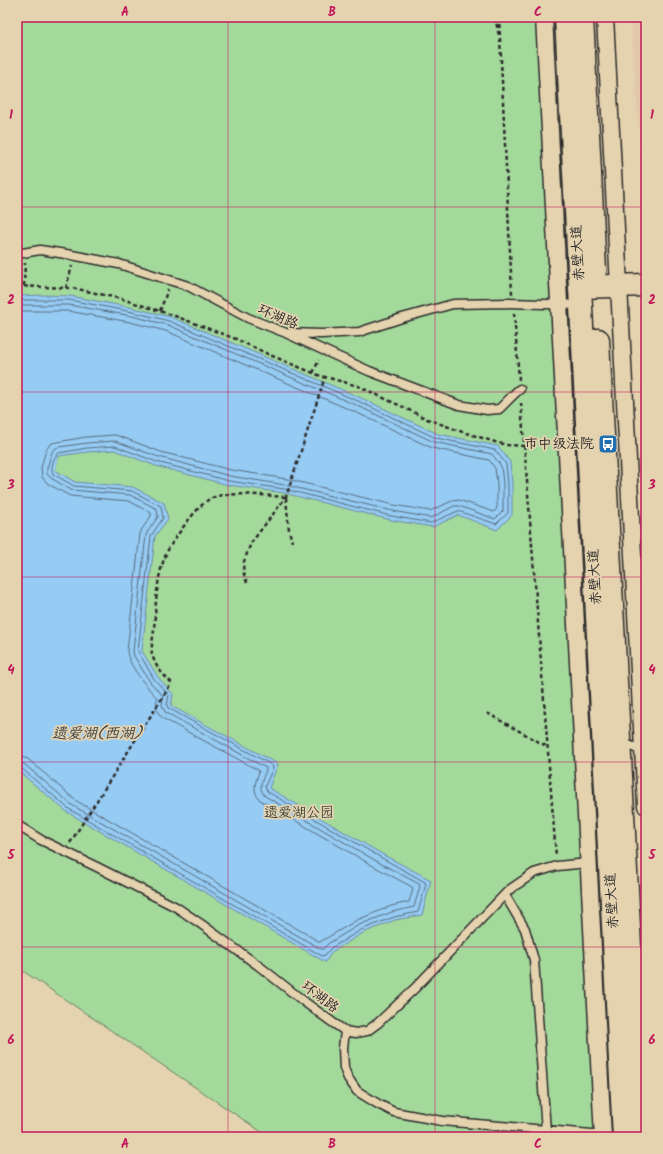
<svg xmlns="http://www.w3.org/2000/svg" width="663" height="1154" font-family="Kalam,'LXGW WenKai TC',sans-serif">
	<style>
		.built { fill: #e3c7aa }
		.green { fill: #a4d99c; stroke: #688264 }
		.water { fill: #96cbf4; stroke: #6b8ba4 }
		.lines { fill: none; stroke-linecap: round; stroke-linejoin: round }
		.shore { stroke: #566b7b; stroke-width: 1 }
		.lane-casing { stroke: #2b2b2b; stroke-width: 11 }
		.street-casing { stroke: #2b2b2b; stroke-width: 19 }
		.secondary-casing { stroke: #2b2b2b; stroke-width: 25 }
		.path { stroke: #2b2b2b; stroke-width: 2.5; stroke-dasharray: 4 3; stroke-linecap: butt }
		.lane { stroke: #e5d3b0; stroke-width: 8 }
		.street { stroke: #e5d3b0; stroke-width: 16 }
		.secondary { stroke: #e5d3b0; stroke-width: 22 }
		.grid { fill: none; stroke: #c2185b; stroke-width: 1; stroke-opacity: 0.55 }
		.labels { text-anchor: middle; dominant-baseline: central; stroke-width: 3.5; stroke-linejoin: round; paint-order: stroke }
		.street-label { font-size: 14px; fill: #2b2b2b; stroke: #e5d3b0 }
		.poi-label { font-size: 14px; fill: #2b2b2b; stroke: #e5d3b0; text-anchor: end }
		.park-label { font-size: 14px; fill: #3d453c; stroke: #e5d3b0 }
		.water-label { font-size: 15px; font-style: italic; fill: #3b4349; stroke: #e5d3b0 }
		.neatline { fill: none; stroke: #c2185b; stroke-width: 1.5 }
		.grid-label { font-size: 13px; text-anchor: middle; font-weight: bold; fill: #c2185b }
	</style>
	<rect width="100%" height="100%" fill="#e5d3b0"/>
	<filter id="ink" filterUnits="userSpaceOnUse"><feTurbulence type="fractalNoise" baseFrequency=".025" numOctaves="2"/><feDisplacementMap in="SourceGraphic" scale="8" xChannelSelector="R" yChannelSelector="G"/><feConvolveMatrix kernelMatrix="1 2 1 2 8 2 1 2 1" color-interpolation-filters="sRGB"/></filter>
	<g filter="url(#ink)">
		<path class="built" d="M616,17h30v188l-2,-4 -13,-181 -15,1z"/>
		<path class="green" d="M17,17h522l59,1120h-329l-252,-170z"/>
		<path class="water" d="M43,295l27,1 64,12 37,9 188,80 79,37 60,12 12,16 2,21v32l-15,15 -39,-15 -25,12 -42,-7 -107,-27 -56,-8 -72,-19 -42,-16 -26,2 -29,4 -4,14 20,12 58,5 31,16 4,16 -13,17 -13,115 16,26 15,17 -2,12 107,58 -9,24 113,66 49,26 -9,35 -27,5 -32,13 -30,18 -8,11 -258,-150 -50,-42v-474z"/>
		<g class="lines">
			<path class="shore" d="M17,300h52l64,12 36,9 189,80 78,37 59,12 11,14 2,19v30l-12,11 -38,-13 -27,12 -40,-7 -107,-27 -55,-8 -72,-19 -42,-16 -28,2 -28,5c-5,3 -9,15 -6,21l21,12 58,5 29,15 2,12 -12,18 -13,115 16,28 15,16 -2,10 1,3 104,57 1,3 -8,18 1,3 2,3 112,65 45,25 1,2 -8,28 -24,5 -33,13 -30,18 -6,7 -3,1 -253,-147 -48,-41 -4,-1
				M17,305h52l63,11 36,9 188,80 78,37 58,12 9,12 2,17v28l-8,8 -36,-13h-5l-23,12 -38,-7 -108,-26 -55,-9 -71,-19 -44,-16 -28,2 -28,4 -5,2 -2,3 -5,16v6l4,4 20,12 59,5 27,14 1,8 -10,14 -2,4 -13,116 1,5 16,26 13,14 -1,9 3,7 101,56v2c-3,9 -9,18 -1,26l113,66 41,22 1,2 -6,21 -22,5 -33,13 -30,18 -6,6h-2l-249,-144 -48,-41 -7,-2
				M17,311h51l62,11 36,9 187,80 79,37 57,12 6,8 2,16v24l-3,4 -35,-12 -7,1 -22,10 -36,-6 -107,-26 -56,-9 -70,-18 -42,-16 -5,-1 -28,2 -29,5 -5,1 -5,5 -2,5 -4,15 1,9 6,7 22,12 59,5 22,12v3l-9,13 -2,5 -13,117c1,14 20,36 30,47 -1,9 -1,15 7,21l94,51 1,2c-4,11 -7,19 1,28l115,67 37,20 1,2 -4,13 -18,4 -34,14 -37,22 -245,-142 -47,-41 -6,-2 -5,-1"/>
			<defs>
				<path id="lane" d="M17,254l23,-4 26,4 53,10 69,22 60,32 38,15 83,38 90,34 28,5 12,-1c7,-6 13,-14 21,-20
					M290,333l31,1 38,-2 43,-14 51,-14 55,-1 72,2
					M621,742l24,10
					M17,825l24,15 58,28 77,39 25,17 58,42 47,37 26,19 13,9 11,2 11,-2 11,-8 37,-35 94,-98 25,-17 23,-7 31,-3
					M505,895l20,34 9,31 12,171
					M345,1031l-2,17 1,20 4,10 9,13 21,13 16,8 48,9 161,14"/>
				<path id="street" d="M544,17l59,1120
					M605,17l41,789"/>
				<path id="secondary" d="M566,17l58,1120
					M582,17l13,254
					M580,287l66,-2
					M598,340l42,797"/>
			</defs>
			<use href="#lane" class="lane-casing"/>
			<use href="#street" class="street-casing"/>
			<use href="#secondary" class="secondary-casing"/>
			<path class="path" d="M495,17l4,19
				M499,17l13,277
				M17,286l56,2 49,11 53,17 61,23 34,16 48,20 40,11 45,21 24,12 33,12 35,11 12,3 17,1
				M24,286l1,-23
				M66,288l6,-22
				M160,311l8,-22
				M514,313l5,67
				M313,373l6,-13
				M521,403l35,453
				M286,498l3,32 3,12
				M247,583l-3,-9 -1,-10 8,-21 35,-46 39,-120
				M487,713l61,34
				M70,843l99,-156 2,-5c-9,-8 -16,-16 -19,-28 -1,-7 1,-16 2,-24 2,-26 2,-56 14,-80 7,-13 28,-42 40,-50 14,-10 60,-4 78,-3"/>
			<use href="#lane" class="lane"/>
			<use href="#street" class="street"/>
			<use href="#secondary" class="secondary"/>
		</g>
	</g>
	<path class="grid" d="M228,17v1120M435,17v1120M17,207h629M17,392h629M17,577h629M17,762h629M17,947h629"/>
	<defs>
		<symbol id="bus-square" viewBox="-11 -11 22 22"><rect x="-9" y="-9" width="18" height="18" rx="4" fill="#1f6fb2" stroke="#e5d3b0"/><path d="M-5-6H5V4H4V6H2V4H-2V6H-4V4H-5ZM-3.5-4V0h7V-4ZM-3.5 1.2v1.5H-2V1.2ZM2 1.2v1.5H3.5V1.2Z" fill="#fff"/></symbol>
	</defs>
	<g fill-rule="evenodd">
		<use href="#bus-square" x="597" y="433" width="22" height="22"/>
	</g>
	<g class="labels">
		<g class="street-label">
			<text transform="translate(578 253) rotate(-93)">赤壁大道</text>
			<text transform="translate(278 317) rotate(23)">环湖路</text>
			<text transform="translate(595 577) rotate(-93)">赤壁大道</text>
			<text transform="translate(612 901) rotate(-93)">赤壁大道</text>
			<text transform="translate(320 997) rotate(37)">环湖路</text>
		</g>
		<g class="poi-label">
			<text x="594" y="444">市中级法院</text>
		</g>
		<g class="park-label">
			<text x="299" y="813">遗爱湖公园</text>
		</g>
		<g class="water-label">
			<text x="97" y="734">遗爱湖(西湖)</text>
		</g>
	</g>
	<rect width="663" height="1154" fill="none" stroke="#e5d3b0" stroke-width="44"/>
	<rect x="22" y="22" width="619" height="1110" class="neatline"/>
	<g class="grid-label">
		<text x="125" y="16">A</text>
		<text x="332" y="16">B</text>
		<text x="538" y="16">C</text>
		<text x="11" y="119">1</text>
		<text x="652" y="119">1</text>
		<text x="11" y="304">2</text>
		<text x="652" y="304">2</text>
		<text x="11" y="489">3</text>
		<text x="652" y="489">3</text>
		<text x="11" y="674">4</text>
		<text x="652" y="674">4</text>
		<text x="11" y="859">5</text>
		<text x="652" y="859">5</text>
		<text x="11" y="1044">6</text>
		<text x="652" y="1044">6</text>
		<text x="125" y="1148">A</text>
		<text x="332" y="1148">B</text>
		<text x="538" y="1148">C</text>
	</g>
</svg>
